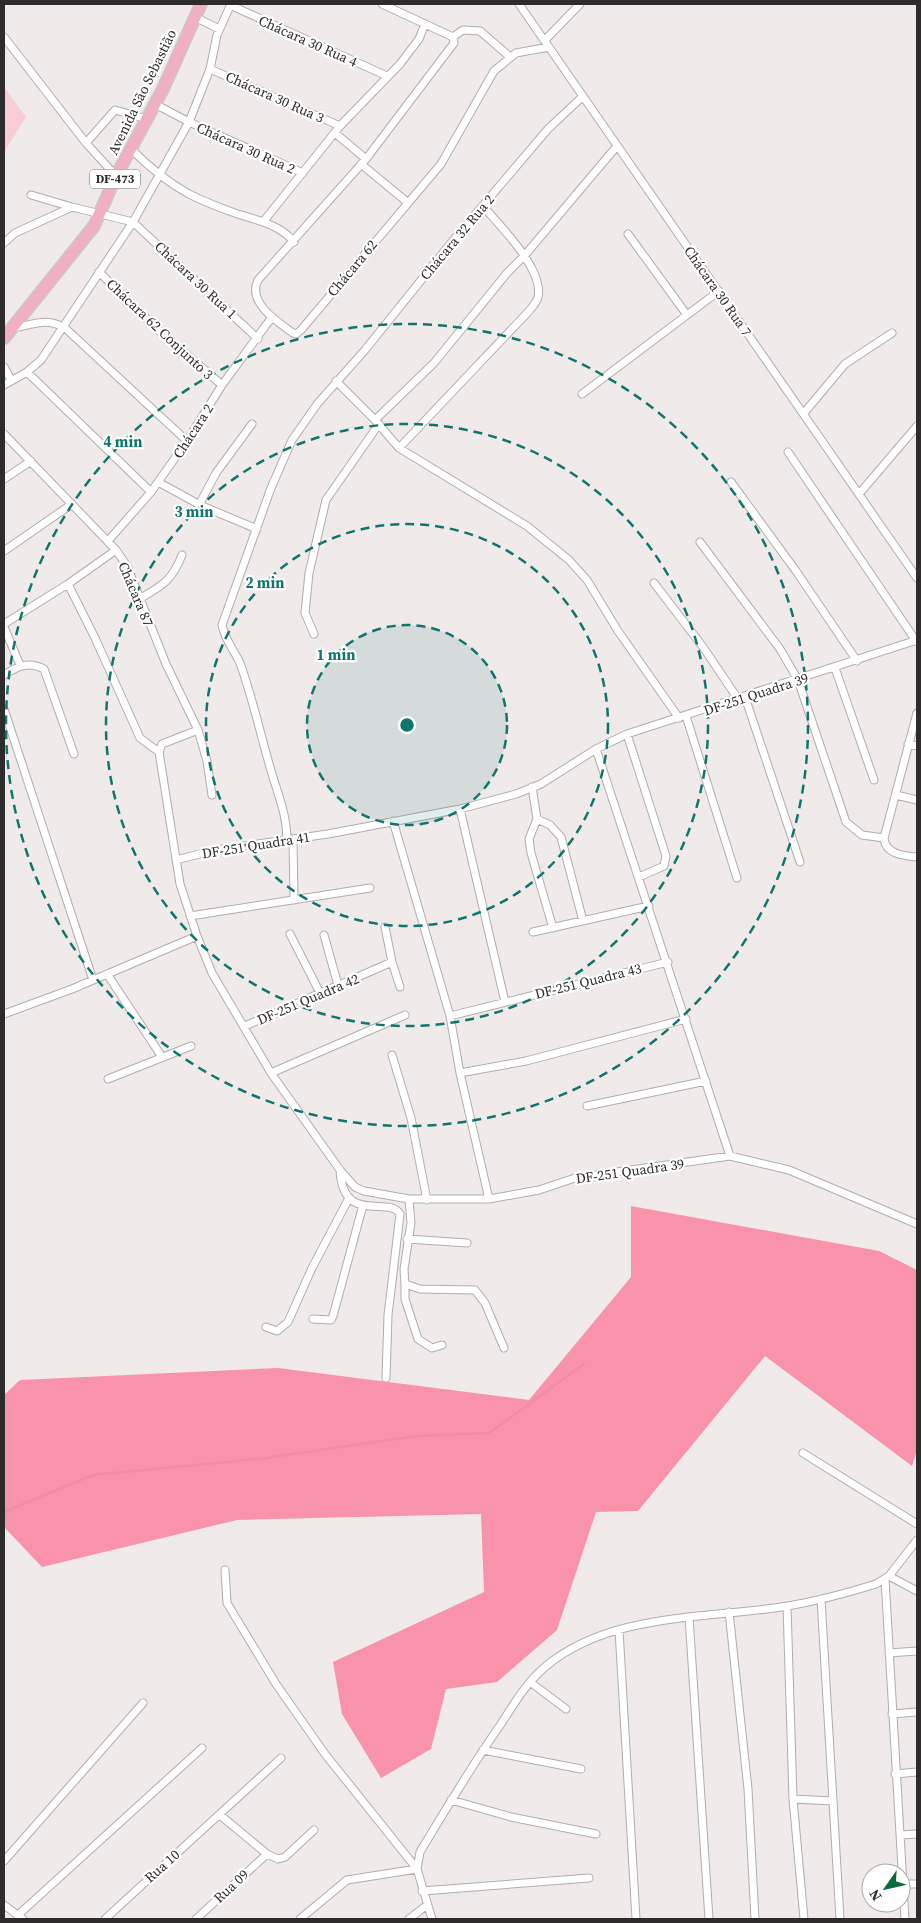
<svg xmlns="http://www.w3.org/2000/svg" width="921" height="1923" font-family="'Source Serif 4',serif">
	<style>
		.green { fill: #f7ced6 }
		.forest { fill: #f893ab }
		.lines { fill: none; stroke-linecap: round; stroke-linejoin: round }
		.stream { stroke: #f28ca5; stroke-width: 2.5 }
		.street-casing { stroke: #b2acad; stroke-width: 9 }
		.primary-casing { stroke: #c9c8c8; stroke-width: 14 }
		.street { stroke: #fff; stroke-width: 7 }
		.primary { stroke: #f1b0c1; stroke-width: 11 }
		.ring { fill: none; stroke: #0f766e; stroke-width: 2.5; stroke-dasharray: 9 6 }
		.labels { text-anchor: middle; dominant-baseline: central; stroke-width: 4.5; stroke-linejoin: round; paint-order: stroke }
		.shield { fill: #fff; stroke: #6d6b6b; stroke-width: 1 }
		.shield-label { font-size: 12px; font-weight: bold; fill: #2e2b2c }
		.street-label { font-size: 14px; fill: #2e2b2c; stroke: #fff }
		.centre { fill: #0f766e; stroke: #fff; stroke-width: 2.5 }
		.ring-label { font-size: 15px; text-anchor: middle; font-weight: bold; fill: #0f766e; stroke: #fff; stroke-width: 4.5; stroke-linejoin: round; paint-order: stroke }
	</style>
	<rect width="100%" height="100%" fill="#f1eaeb"/>
	<path class="green" d="M4,87l22,30 -22,35z"/>
	<path class="forest" d="M631,1206l248,45 38,19v180l-5,16 -147,-110 -127,155 -42,1 -39,118 -60,52 -51,7 -15,60 -50,29 -39,-64 -9,-52 151,-70 -3,-78 -244,6 -195,47 -38,-40v-132l16,-15 258,-12 251,32 102,-123z"/>
	<g class="lines">
		<path class="stream" d="M4,1512l89,-37 173,-17 150,-22 73,-3 95,-69"/>
		<defs>
			<path id="street" d="M382,4l71,33
				M519,4l398,574
				M230,5l157,71
				M195,17l24,12
				M4,37l82,106 30,33
				M453,37l1,6 -3,4 -85,112 -108,121c-11,22 18,41 35,53l3,1 5,-4 140,-166 53,-93 22,-18 33,-6
				M453,37l10,-7 17,1 29,25
				M545,40l35,-36
				M210,69l130,57
				M155,104l34,18 114,51
				M335,133l31,26
				M86,143l29,-33 32,9
				M131,149c18,18 36,33 58,45 14,7 29,13 43,18 22,8 47,11 62,30
				M361,164l46,38
				M31,195l41,12
				M133,222l125,117
				M263,222l77,-96 60,-62 19,-25 6,-15
				M628,234l59,81
				M4,243l11,-10 57,-26 61,15
				M99,272l58,57 65,56
				M13,328c21,-3 30,-11 51,-1l123,114
				M4,367l7,13
				M27,372l124,120
				M336,381l39,39 24,28 128,78 42,34 18,20 31,51 61,87
				M4,385l23,-13 14,-12 92,-138 56,-100 21,-53 7,-34 14,-31
				M582,394l137,-103
				M804,413l41,-49 47,-31
				M375,420l59,-57 73,-90 18,-18 92,-109
				M4,434l112,116 11,16 39,98 32,66 9,31 5,34
				M399,448l131,-138c3,-4 7,-8 8,-13 6,-28 -38,-71 -55,-91
				M788,452l128,189
				M4,479l27,-18
				M158,482l44,24 55,23
				M731,482l65,89 61,90
				M859,494l58,-68
				M199,505l17,-32 36,-49
				M108,541l43,-49 36,-51 35,-56 50,-68
				M700,542l80,107 18,31 48,142 16,13 22,3
				M4,551l68,-47
				M654,583l49,64 35,52
				M68,584l27,54 45,100 19,14 3,-8 36,-14
				M139,599c23,-13 33,-18 43,-44
				M4,624l64,-40 48,-34
				M4,627l16,38
				M314,634l-9,-21 4,-40 17,-73 53,-76
				M835,668l39,112
				M4,675c14,-9 24,-14 40,-6l30,85
				M745,697l55,165
				M4,709l89,271
				M917,713l-33,125c1,16 20,18 33,19
				M686,716l51,162
				M627,734l39,122 -2,10 -25,11
				M908,744l9,2
				M596,749l134,407
				M159,752l21,132 17,52 15,37 59,100 69,97 15,17 9,4 45,8h80l50,-9 36,-12 155,-22 59,14 128,54
				M532,787l5,32 -8,20 2,14 22,75
				M896,795l21,5
				M460,809l45,193
				M537,819l13,6 11,12 22,84
				M393,821l57,195 10,57 29,126
				M293,840l1,60
				M287,841c0,-25 -8,-44 -15,-67 -11,-37 -19,-75 -32,-111 -6,-13 -15,-23 -18,-38l49,-137 21,-48 26,-37 47,-53 86,-107 97,-114 34,-32
				M176,860l39,-10 113,-16 132,-25 56,-15 25,-10 55,-35 31,-15 290,-94
				M190,916l180,-28
				M385,927l7,35 8,25
				M533,932l116,-26
				M290,934l30,59
				M324,935l14,50
				M107,974l55,83
				M4,1014l68,-25 125,-53
				M450,1016l218,-54
				M245,1026l147,-64
				M392,1055l19,63 16,82
				M271,1073l134,-58
				M460,1073l66,-12 160,-42
				M108,1079l83,-33
				M587,1106l119,-25
				M340,1170c3,56 49,25 60,44l-12,101 -2,63
				M409,1199l2,24 -7,46 1,15 15,5 55,1 10,13 19,45
				M407,1239l60,4
				M405,1284v15l13,40 14,9 10,-3
				M313,1319l18,1 2,-4 30,-111
				M266,1327l11,4 11,-9 24,-54 37,-70
				M803,1453l114,71
				M225,1570l2,33 49,81 49,70 92,115 -70,11 -47,39
				M889,1576l28,15
				M885,1579l20,340
				M821,1599l19,320
				M787,1606l6,193 11,120
				M729,1612l19,177 7,130
				M689,1617l20,302
				M619,1630l17,289
				M889,1653l28,-2
				M530,1682l36,27
				M892,1714l25,-2
				M483,1750l98,19
				M895,1774l22,-2
				M793,1799l40,2
				M451,1800l60,17 85,17
				M220,1815l47,39 11,5 7,-2 29,-27
				M901,1835l16,-1
				M4,1861l139,-158
				M904,1884h13
				M422,1891l167,-13
				M4,1905l19,14
				M18,1915l184,-167
				M105,1919l176,-161
				M196,1919l71,-65
				M409,1919l18,-14
				M432,1919l-15,-50 3,-17c26,-43 52,-87 81,-128 13,-20 25,-41 44,-57 65,-55 163,-48 243,-61 29,-5 59,-13 88,-22l13,-8 28,-36"/>
			<path id="primary" d="M4,338l90,-112 22,-50 47,-87 38,-85"/>
		</defs>
		<use href="#street" class="street-casing"/>
		<use href="#primary" class="primary-casing"/>
		<use href="#street" class="street"/>
		<use href="#primary" class="primary"/>
	</g>
	<circle cx="407" cy="725" r="100" fill="#0f766e" fill-opacity=".12"/>
	<g class="ring">
		<circle cx="407" cy="725" r="100"/>
		<circle cx="407" cy="725" r="201"/>
		<circle cx="407" cy="725" r="301"/>
		<circle cx="407" cy="725" r="401"/>
	</g>
	<g class="labels">
		<rect class="shield" x="90" y="169.5" width="50" height="19" rx="4"/>
		<g class="shield-label">
			<text x="115" y="179">DF-473</text>
		</g>
		<g class="street-label">
			<text transform="translate(308 41) rotate(24)">Chácara 30 Rua 4</text>
			<text transform="translate(142 92) rotate(-64)">Avenida São Sebastião</text>
			<text transform="translate(275 97) rotate(24)">Chácara 30 Rua 3</text>
			<text transform="translate(246 148) rotate(24)">Chácara 30 Rua 2</text>
			<text transform="translate(457 237) rotate(-50)">Chácara 32 Rua 2</text>
			<text transform="translate(352 268) rotate(-50)">Chácara 62</text>
			<text transform="translate(196 280) rotate(43)">Chácara 30 Rua 1</text>
			<text transform="translate(718 291) rotate(55)">Chácara 30 Rua 7</text>
			<text transform="translate(160 329) rotate(43)">Chácara 62 Conjunto 3</text>
			<text transform="translate(193 431) rotate(-57)">Chácara 2</text>
			<text transform="translate(136 594) rotate(67)">Chácara 87</text>
			<text transform="translate(756 694) rotate(-18)">DF-251 Quadra 39</text>
			<text transform="translate(256 845) rotate(-9)">DF-251 Quadra 41</text>
			<text transform="translate(588 981) rotate(-14)">DF-251 Quadra 43</text>
			<text transform="translate(308 999) rotate(-23)">DF-251 Quadra 42</text>
			<text transform="translate(630 1171) rotate(-8)">DF-251 Quadra 39</text>
			<text transform="translate(162 1866) rotate(-42)">Rua 10</text>
			<text transform="translate(231 1886) rotate(-43)">Rua 09</text>
		</g>
	</g>
	<circle cx="407" cy="725" r="8" class="centre"/>
	<g class="ring-label">
		<text x="123" y="447">4 min</text>
		<text x="194" y="517">3 min</text>
		<text x="265" y="588">2 min</text>
		<text x="336" y="660">1 min</text>
	</g>
	<rect width="921" height="1923" fill="none" stroke="#2e2b2c" stroke-width="10"/>
	<g transform="translate(886 1888) rotate(236)"><circle r="24" fill="#ffffff" stroke="#abaaab"/>
	<path d="M0-4L9 19L0 12L-9 19Z" fill="#0e693c"/>
	<text y="-8" font-size="14" font-weight="bold" text-anchor="middle" fill="#2e2b2c">N</text>
	</g>
</svg>
